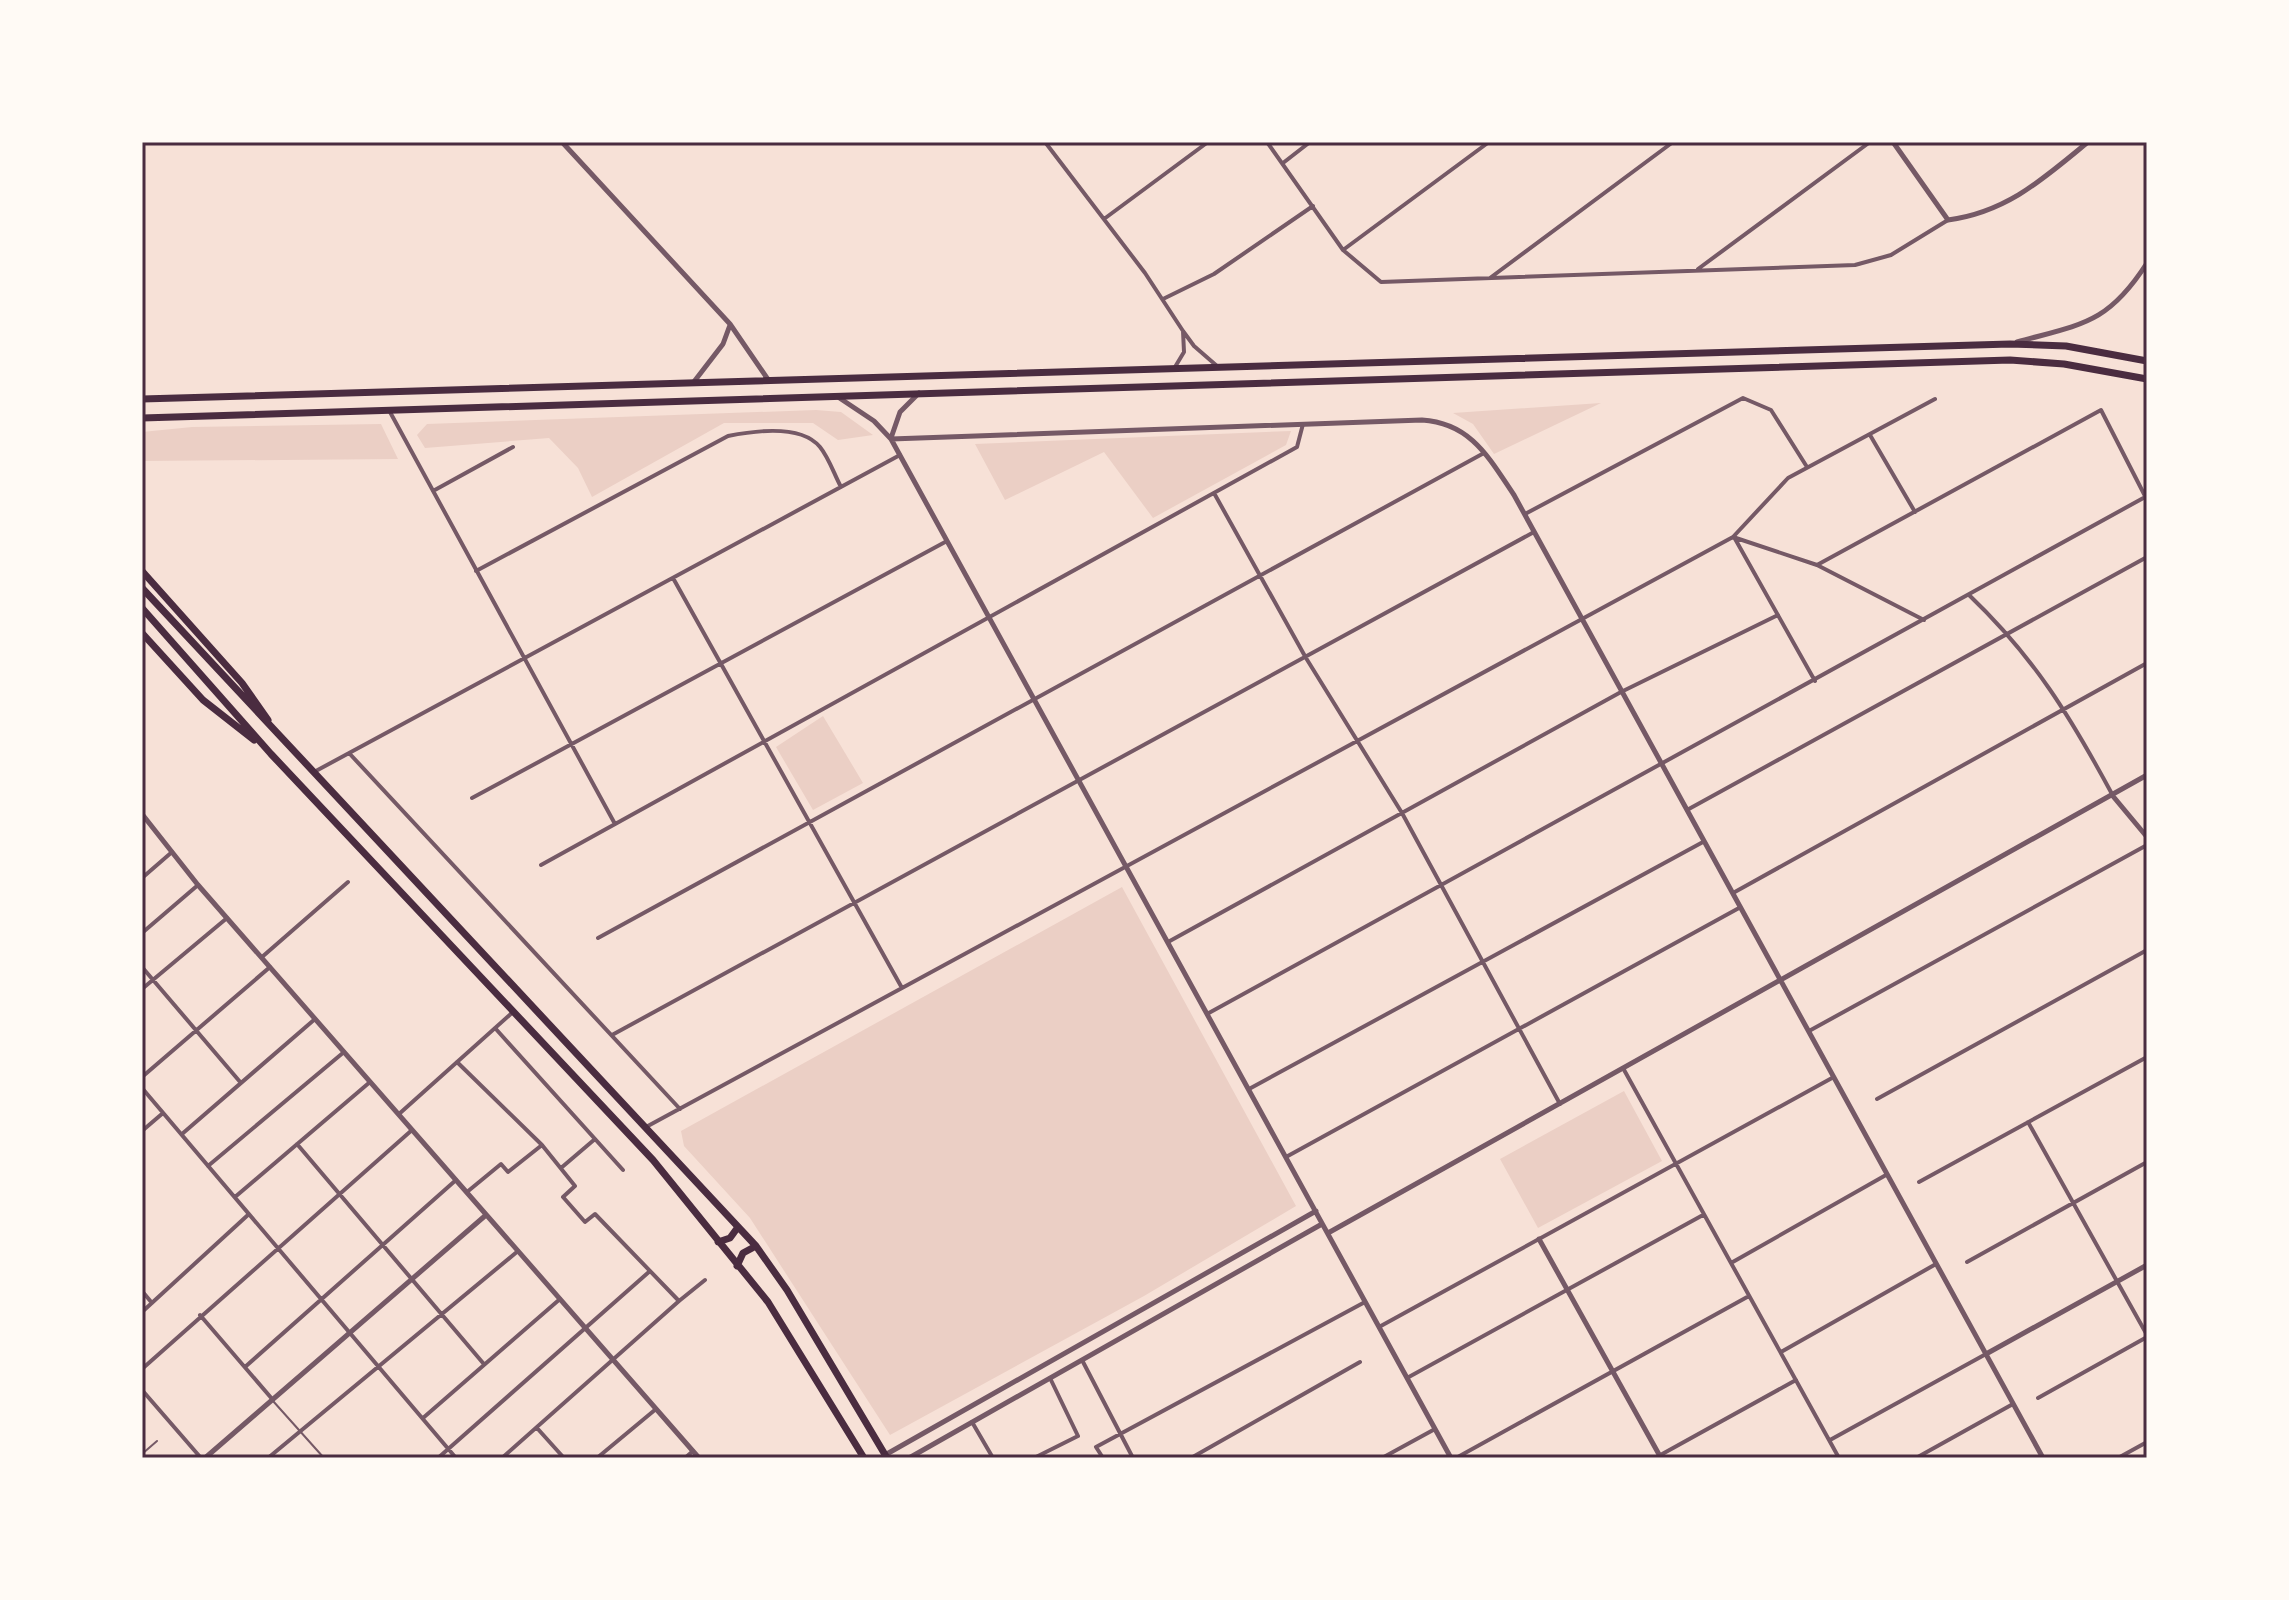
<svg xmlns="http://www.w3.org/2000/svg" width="2289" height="1600" font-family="Cabin,sans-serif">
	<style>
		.green { fill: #ebcfc5 }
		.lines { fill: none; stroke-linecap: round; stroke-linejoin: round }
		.service { stroke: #755966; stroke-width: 2 }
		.minor { stroke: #755966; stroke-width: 4 }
		.tertiary { stroke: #755966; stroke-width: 5 }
		.primary { stroke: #4a2c40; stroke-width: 7 }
		.neatline { fill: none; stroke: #4a2c40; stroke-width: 3 }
	</style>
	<rect width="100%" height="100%" fill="#f7e1d7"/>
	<path class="green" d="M1601,403l-107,51 -21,-30 -20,-11z
		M816,410l25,2 32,23 -35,5 -25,-17h-89l-132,74 -14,-29 -29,-30 -124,10 -8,-13 10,-11z
		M381,424l17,35 -256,2v-29l50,-5z
		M1291,431l-5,14 -133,73 -49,-66 -99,48 -30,-56z
		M823,716l40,67 -50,27 -37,-63z
		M1122,887l174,319 -152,90 -254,139 -140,-217 -66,-72 -3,-15z
		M1624,1091l38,70 -124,67 -38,-69z"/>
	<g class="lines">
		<path class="service" d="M273,1401l51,57
			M142,1454l15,-13"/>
		<path class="minor" d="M1045,142l100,131 38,58
			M1267,142l76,108 38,32 474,-17 36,-10 57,-35
			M1283,163l27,-21
			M1104,219l104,-77
			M1343,250l146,-108
			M1698,269l172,-127
			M1490,278l183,-136
			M1163,299l51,-25 99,-68
			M1175,367l9,-15 -1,-21 11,15 23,20
			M390,412l225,412
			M1870,435l45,77
			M433,491l80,-44
			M1214,493l92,165 96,155 158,291
			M1525,514l218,-116 28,12 36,57
			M1733,537l84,28 107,55
			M1734,537l81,144
			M1817,565l284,-155 44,86
			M476,571l252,-135c25,-5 73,-12 92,11 9,11 14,27 21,40
			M673,578l229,410
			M1969,595c65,62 101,121 143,199
			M349,753l331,356
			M314,772l586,-317
			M472,798l475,-257
			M1687,810l460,-253
			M541,865l756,-418 6,-23
			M142,878l30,-26
			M1733,893l414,-230
			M142,933l56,-48
			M598,938l886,-485
			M1168,942l453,-250 157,-77
			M262,957l86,-75
			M142,967l99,116
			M142,989l85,-71
			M1207,1014l940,-518
			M495,1028l128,142
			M1809,1031l338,-186
			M612,1035l922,-503
			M457,1062l85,83 33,41 -12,11 22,25 10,-8 84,87 -177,157
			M1623,1068l216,390
			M142,1077l128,-110
			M142,1088l314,370
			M1249,1089l454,-247
			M1877,1099l270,-149
			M399,1114l114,-102
			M2028,1122l119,213
			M646,1127l1087,-590 55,-59 147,-79
			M142,1131l21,-18
			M182,1134l133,-115
			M297,1144l186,219
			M1286,1157l453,-249
			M208,1166l136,-114
			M561,1168l34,-29
			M1919,1182l228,-125
			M467,1192l34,-28 7,8 34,-27
			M235,1197l135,-115
			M1967,1262l180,-100
			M1731,1263l155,-88
			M142,1291l10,12
			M679,1301l26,-21
			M142,1312l107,-98
			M200,1315l73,85
			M1379,1327l453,-249
			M1781,1352l155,-88
			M1082,1360l51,98
			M245,1367l211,-187
			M142,1369l270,-239
			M1407,1378l296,-163
			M142,1390l59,68
			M2038,1398l109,-61
			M423,1418l137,-119
			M972,1422l21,36
			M537,1428l27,30
			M1830,1440l156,-86
			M268,1458l250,-207
			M438,1458l212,-187
			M597,1458l59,-49
			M685,1458l8,-7
			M1034,1458l44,-22 -28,-58
			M1103,1458l-7,-11 269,-145
			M1191,1458l169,-96
			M1382,1458l53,-29
			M1456,1458l293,-162
			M1655,1458l141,-78
			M1916,1458l97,-54
			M2118,1458l29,-16"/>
		<path class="tertiary" d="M562,142l168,182 39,57
			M1893,142l55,78c59,-8 95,-41 140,-78
			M2017,342c65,-18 91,-18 130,-79
			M693,383l30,-39 7,-19
			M838,397l36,24 17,18 560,1019
			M891,438l9,-26 19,-19
			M891,439l531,-19c49,3 67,38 92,75l529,963
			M2112,795l35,42
			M142,814l56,71 501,573
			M1328,1233l819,-458
			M1539,1239l122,219
			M1986,1354l161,-89
			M885,1455l431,-244
			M205,1458l281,-243
			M909,1458l413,-234"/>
		<path class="primary" d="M142,399l1868,-55 56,2 81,15
			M142,418l1868,-58 54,4 83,15
			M142,571l100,112 26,37
			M142,588l614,658 31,44 100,168
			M142,608l129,146 382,406 115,142 96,156
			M142,633l61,67 51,40
			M718,1242l12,-4 8,-11
			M737,1266l6,-13 13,-7"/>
	</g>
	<rect width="2289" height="1600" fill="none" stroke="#fffaf5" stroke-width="288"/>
	<rect x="144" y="144" width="2001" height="1312" class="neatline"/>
</svg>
